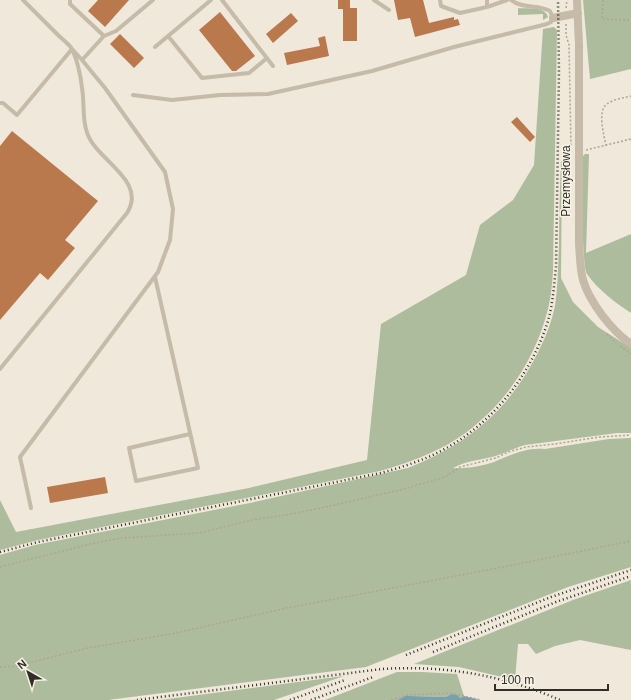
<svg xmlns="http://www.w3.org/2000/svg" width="631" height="700" font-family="Arial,sans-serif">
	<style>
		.green { fill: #adbc9c }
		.water { fill: #7ca0a9 }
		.building { fill: #ba784d }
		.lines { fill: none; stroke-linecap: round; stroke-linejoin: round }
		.path { stroke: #b1a492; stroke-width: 1.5; stroke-dasharray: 2 2; stroke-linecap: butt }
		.service { stroke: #c6baa8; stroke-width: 4 }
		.minor { stroke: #c6baa8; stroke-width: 8 }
		.rail { stroke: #332d27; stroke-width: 2.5; stroke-dasharray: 1 3; stroke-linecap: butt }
		.labels { text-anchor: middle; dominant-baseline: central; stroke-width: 3; stroke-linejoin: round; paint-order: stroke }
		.street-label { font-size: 12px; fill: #332d27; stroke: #f7f2e6 }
	</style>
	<rect width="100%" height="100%" fill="#efe8db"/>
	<path class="green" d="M583,0h48v69l-41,10z
		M518,8c9,1 27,-2 30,9l-5,3v-6l-25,1z
		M554,27l3,3 -4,242c-1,12 -2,25 -5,37 -13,52 -45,99 -90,129 -24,16 -51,25 -78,33l-342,69 -38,10v-50l16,32 233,-44 118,-28 14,-136 85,-49 14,-50 33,-25 21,-35 9,-136z
		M585,154h4l-3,99 45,-19v79c-14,-9 -34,-24 -44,-39 -6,-9 -4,-100 -5,-117z
		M561,160l1,2 -1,116 12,24 25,25 33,21v85h-14l-92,12c-11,3 -21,9 -33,12 -12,3 -27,4 -39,11 13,1 29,-2 41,-6 17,-7 32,-15 51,-13l64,-10 22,-1v129l-63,20 -202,80 -258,33h-108v-145l35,-10 215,-42 158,-35c61,-24 105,-61 133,-122 6,-12 11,-26 14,-40 3,-20 3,-40 4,-60 0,-29 1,-57 2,-86z
		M631,580v70l-51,-10 -25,6 -19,8 -8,-10h-10l-3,36 -56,-13 -45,-3 159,-64z
		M397,672h25l35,2 7,22 -4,2 -9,-4 -5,3 -36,-1 -3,-1 -10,5h-72z
		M344,676l-70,24h-114z"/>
	<path class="water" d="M451,694l6,1 3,3 4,-2 16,4h-83l10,-5 3,1 36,1z"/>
	<path class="building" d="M98,0h31l-24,27 -17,-16z
		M338,0h12v8h7v33h-14v-32h-5z
		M394,0h29l6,23 25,-6v3l4,-1 2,6 -45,12 -5,-19 -12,2z
		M220,12l35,44 -19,15h-4l-33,-41z
		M291,13l7,8 -25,22 -7,-9z
		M120,34l24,24 -10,10 -24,-24z
		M325,36l4,20 -42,9 -3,-12 36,-7 -2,-8z
		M517,117l18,20 -5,5 -19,-20z
		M12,131l86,70 -33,39 10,8 -27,32 -8,-7 -40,47v-174z
		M105,477l3,16 -58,10 -3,-16z"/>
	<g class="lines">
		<path class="path" d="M603,0l-1,19 29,1
			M566,8l1,-8
			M566,24v11l3,10 2,102
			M606,146c-2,-11 -9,-36 1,-42 6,-5 17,-6 24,-8
			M586,150l45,-11
			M607,334l9,9
			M620,346l11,8
			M0,567l90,-23 32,-6 77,-5 53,-13 39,-6 30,-6 83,-19 41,-12 15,-10 36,-9 12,-6 18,-5 29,-3 44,-7 32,-2
			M0,667l16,-1 72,-18 83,-14 116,-26 211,-40 133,-27
			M391,700l17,-5 43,-2 30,7"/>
		<path class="service" d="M70,0v4l34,32 12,-5 37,-31
			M222,0l51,66
			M374,0l15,10
			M440,0l1,6 19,7 27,-6v-7
			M487,7l20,-7
			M168,36l34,42 47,-5 18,-15
			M155,47l56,-47
			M82,60l22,-24
			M133,95l39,5 48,-5 48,-1 104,-23 82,-24 93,-23 4,-2 2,-4 -3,-7c-12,-7 -28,-2 -39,-11
			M0,103h3l14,12 55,-66 10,11 23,28 60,84 8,37 -3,31 -12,32 -138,185 11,51
			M155,277l43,191 -62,13 -7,-33 61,-14
			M0,369l127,-156c19,-30 -23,-50 -36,-72 -10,-16 -6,-36 -9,-53 -1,-11 -5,-29 -10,-39 -3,-5 -10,-10 -15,-15 -11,-11 -23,-23 -34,-34"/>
		<path class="minor" d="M577,0l2,45v199c1,12 1,25 4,36 7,23 29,51 48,64
			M553,18l25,-5"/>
		<path class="rail" d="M0,552l38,-10 343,-69c18,-5 37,-11 54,-19 54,-26 95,-76 113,-133 5,-18 6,-36 8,-54l3,-195 -1,-72
			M433,652l123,-50 75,-26
			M406,655l145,-58 80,-27
			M137,700l245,-31c62,-4 121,6 178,31
			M290,700l55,-20
			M311,700l62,-23"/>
	</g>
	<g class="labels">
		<g class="street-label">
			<text transform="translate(566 181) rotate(-90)">Przemysłowa</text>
		</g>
	</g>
	<g transform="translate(28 672) rotate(321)" stroke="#f7f2e6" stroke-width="3" paint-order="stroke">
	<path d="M0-3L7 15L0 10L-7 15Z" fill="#332d27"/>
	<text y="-6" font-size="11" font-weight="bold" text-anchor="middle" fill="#332d27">N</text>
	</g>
	<path d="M495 684v6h113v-6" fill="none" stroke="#332d27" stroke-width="2"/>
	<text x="501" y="684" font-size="12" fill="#332d27" stroke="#f7f2e6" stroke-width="3" paint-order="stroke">100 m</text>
</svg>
